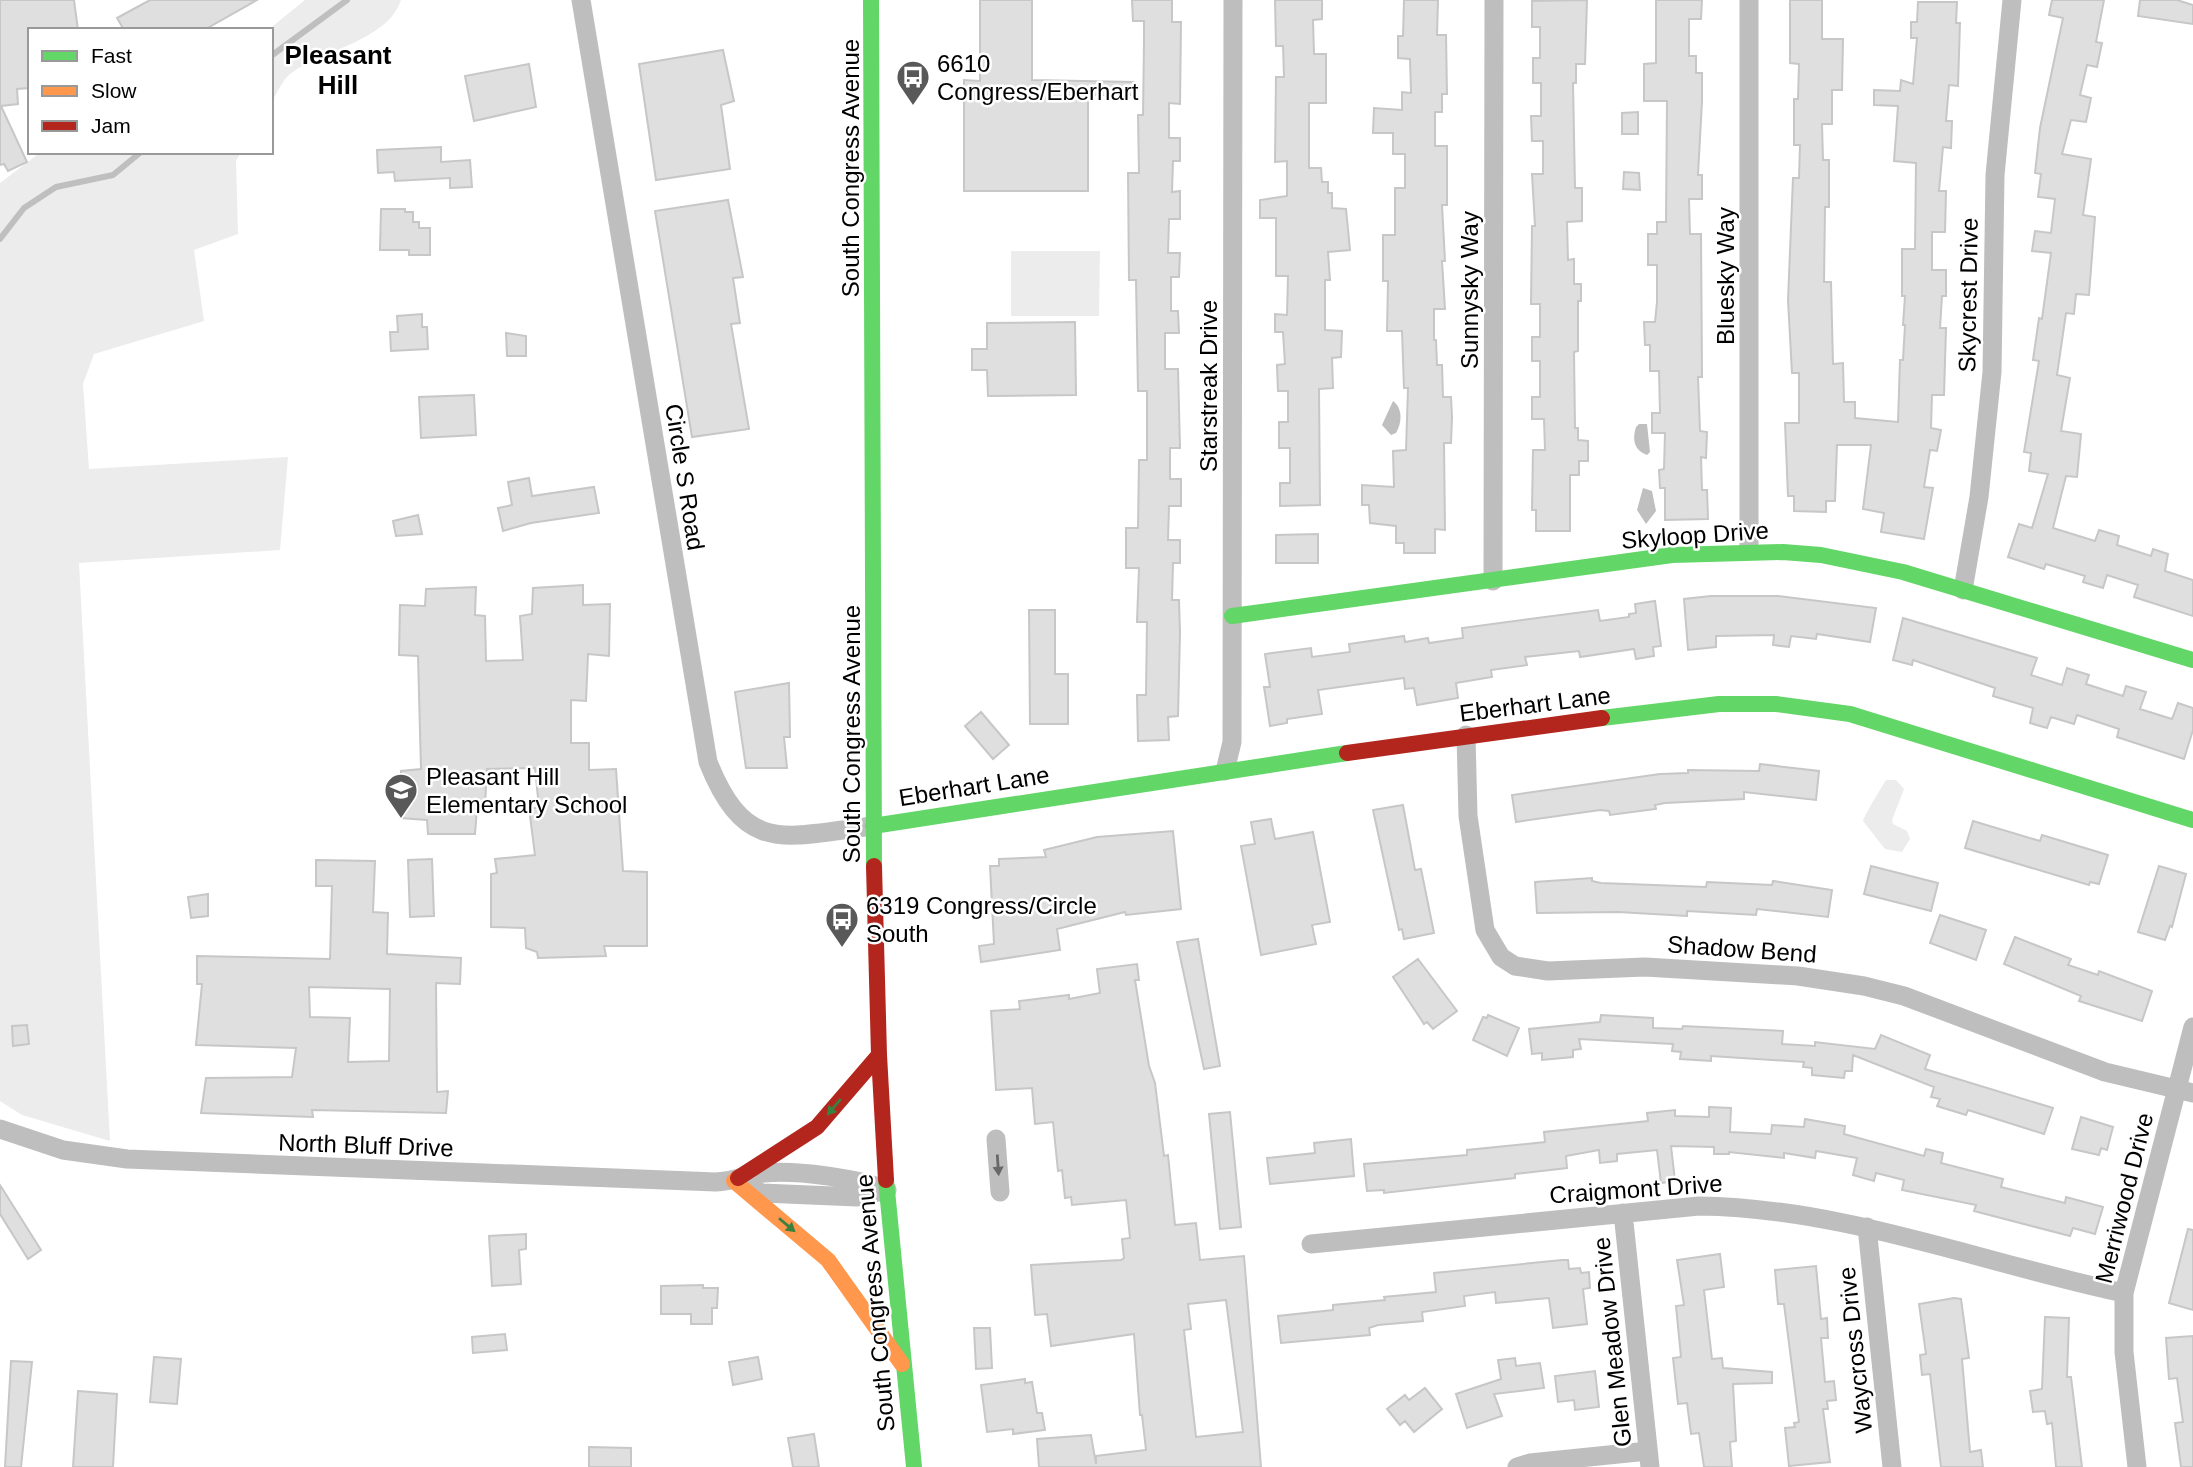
<svg xmlns="http://www.w3.org/2000/svg" width="2193" height="1467" font-family="Arial,sans-serif">
	<style>
		.green { fill: #ececec }
		.water { fill: #bfbfbf }
		.lines { fill: none; stroke-linecap: round; stroke-linejoin: round }
		.stream { stroke: #bfbfbf; stroke-width: 6 }
		.building { fill: #dfdfdf; stroke: #c7c7c7; stroke-width: 2; fill-rule: evenodd }
		.street { stroke: #bebebe; stroke-width: 19 }
		.fast { stroke: #63d668; stroke-width: 16 }
		.slow { stroke: #ff974d; stroke-width: 16 }
		.jam { stroke: #b3261e; stroke-width: 16 }
		.oneway { fill: #3b803e }
		.oneway2 { fill: #686868 }
		.labels { text-anchor: middle; dominant-baseline: central; stroke-width: 5; stroke-linejoin: round; paint-order: stroke }
		.poi-label { font-size: 24px; fill: #000; stroke: #fff; text-anchor: start }
		.street-label { font-size: 24px; fill: #000; stroke: #fff }
		.neighbourhood-label { font-size: 26px; font-weight: bold; fill: #000; stroke: #fff }
	</style>
	<rect width="100%" height="100%" fill="#fff"/>
	<path class="green" d="M305,0h96c-14,42 -81,50 -112,75 -7,6 -13,20 -18,28v-73h-3z
		M41,152h200l-5,9 2,73 -44,16 10,71 -110,33 -11,30 6,85 199,-12 -8,93 -201,13 31,578 -88,-26 -22,-14v-918z
		M1011,251h89l-1,65h-88z
		M1886,780h10l8,9 -12,31 1,4 14,7 3,8 -8,13 -17,-3 -22,-28c2,-7 18,-33 23,-41z"/>
	<path class="water" d="M1393,401c10,7 9,22 3,32l-5,2 -9,-10z
		M1639,424h8l3,28 -3,3c-13,-5 -15,-15 -11,-28z
		M1643,488l9,3 4,20 -10,13 -9,-14z"/>
	<g class="lines">
		<path class="stream" d="M271,56l76,-56
			M0,239l24,-31 32,-21 57,-12 28,-23"/>
	</g>
	<path class="building" d="M0,0h74l4,30h-48v58l-13,1 1,15 -17,2 26,56 -19,9 -4,-7 -4,1z
		M150,0h107l-53,30h-80l-7,-12z
		M980,0h52v80l102,2v13h-46v96h-124v-111l16,1z
		M1132,0h40v22h9l-1,82 -11,-1v35h11v23h-7l-1,31 8,-1v28h-11l-1,34h12l-1,24h-8v34h7l1,22h-14v36h13l2,79h-10v31h11v27h-12l-1,34h12v23h-7l-1,37h7l1,33 -2,83 -10,1 1,23 -31,1 -1,-46h9l1,-73h-10l2,-54h-13v-40h12l1,-68h8v-69h-9l-2,-111h-7l-1,-107h11l-1,-58h5l1,-73v-21h-11z
		M1275,0h47v19l-9,1 1,34h12v49h-17v65h12l1,14h6v11h4v15l14,1 4,41 -22,2 2,28h-5v50l17,1 -1,26 -9,1 1,30 -14,1 1,116 -40,1v-23h10v-35h-11v-26h9v-31h-10l-1,-26 8,-1 -2,-32h-8v-18l12,1 1,-39h-12v-58h-16v-18l27,-4v-35l-12,1 1,-85h8l-1,-31h-7z
		M1404,0h34l-1,35h9l1,59h-5v18h-7v34h12v59h-5l3,56h-3l3,48h-11v31h2l1,25h5l1,32h8l1,20 -1,26h-7l1,87 -10,-1v24h-31v-10h-8v-17l-26,-3 -1,-18h-7v-20l32,2 -1,-36 13,-1 2,-62h-4l-2,-57h-15l1,-50h-5v-46h12v-47h10v-34h-12v-21h-20l1,-25 28,2v-18l9,1 -1,-34 -12,-1v-22h5z
		M1587,0l-2,64h-9v19h-3l2,105h7v33l-15,1 1,38 6,-1v25h7v17h-3v50l-4,1 1,76h3v12l10,1v20h-9v14h-9v56h-34v-21h-4l1,-60h12l-1,-31h-12v-22h8v-36h-8v-24h8v-33h-9l1,-78h3l-3,-52h11v-33h-11l-1,-25h10v-33h-8v-25h7v-31h-8v-26z
		M1656,0h46l-1,19h-12v37h7v17h6v28l-4,74h4v24h-13l1,35h11l1,143h-4l2,54 7,1 -1,26 -5,-1 1,33h5l1,29 -43,1v-32h-5l-1,-18 5,-1 1,-36h-13v-20h8l-1,-42h-9v-26h-5l-1,-23h11l2,-20v-37h-9v-31h9v-12h9l1,-121h-23v-37l12,-1z
		M1790,0h32v39h21l-1,51h-10v34h-10l1,36h6v47h-4l-1,75h7l2,82 10,-1 1,39h11v16l43,4 2,-62h3l2,-35h-2l2,-29h-3v-47h13l1,-86 -22,-2 4,-55 -24,-1v-15l26,1 1,-11 12,4 4,-46h-6v-16h6l1,-20h39l-1,21h4l-2,63 -9,-1 -3,36h6l-1,27 -8,-1 -4,44h7l-1,41h-13v38h14v26h-4l-2,32h6l-2,67h-12l-1,33 10,2 -4,21 -7,-1 -6,37 9,1 -9,51 -43,-7 3,-19 -21,-4 8,-64h-34l-2,56h-9v11l-32,-1v-15h-6l-3,-73h14v-50h-7l-4,-73 5,-122h6l1,-33h-6v-46h4l1,-35 -9,-1z
		M2052,0h52l-8,42 6,1 -5,24 -10,-2 -7,30 11,3 -5,24 -15,-2 -9,34 29,5 -8,56 12,2 -6,78 -13,-1 -2,20 -8,-1 -9,62 13,3 -9,53 20,3 -4,43 -11,-1 -13,52 42,13 4,-11 20,6 -2,9 34,11 2,-7 15,5 -3,17 28,9v36l-59,-19 4,-12 -31,-10 -4,13 -20,-6 2,-6 -39,-12 -2,5 -36,-12 11,-33 13,4 16,-54 -19,-3 2,-18 -7,-1 15,-91 -6,-1 6,-42 3,1 9,-66 -19,-2 3,-20 16,2 4,-34 -17,-2 3,-23 -6,-1 5,-45 23,-110 -14,-3z
		M2140,0h37l16,5v19l-55,-8z
		M723,50l11,51 -13,4 9,64 -74,11 -17,-116z
		M529,64l7,43 -62,14 -9,-45z
		M1638,112v22h-16v-21z
		M441,147v15l29,-2 2,27 -22,1v-10l-55,3 -1,-9 -16,1 -1,-23z
		M1624,172l15,1 1,17 -17,-1z
		M728,200l15,77 -10,1 7,45 -9,1 18,105 -57,8 -37,-226z
		M381,209h24v3h8v10h6v6h11v27h-21v-5h-29z
		M422,314v13h5l1,22 -37,2 -1,-19h8l-1,-16z
		M1075,322l1,73 -88,1 -1,-26h-15v-21h15v-26z
		M506,333l20,3v20h-19z
		M474,395l2,40 -55,3 -2,-41z
		M529,478l3,18 62,-9 5,26 -68,10 -28,8 -5,-23 14,-3 -4,-23z
		M418,515l4,19 -26,2 -3,-15z
		M1318,534v29h-42v-28z
		M583,585v20l27,-1 -1,52 -21,-2 -2,47 -15,-1v43h18v27l27,-1 7,102 24,1v74h-43l2,10 -68,2 -1,-6 -11,-4 -1,-20 -34,-1v-53l6,-1 -2,-14 40,-4 -6,-47h10l-4,-40 -48,1 -2,36 -8,3 -2,26h-47l-1,-14 -27,-2 1,-47 20,-2 -3,-113 -19,-1 1,-50 25,1 1,-17 50,-2 -1,28 10,1 1,45 37,-1 -3,-44 12,-2 1,-26z
		M1711,596h67l98,12 -6,34 -53,-8 -1,5 -25,-3 -2,11 -16,-2 1,-10 -58,1v11l-28,3 -4,-51z
		M1655,601l6,45 -8,1 1,9 -18,3 -2,-10 -54,8 -1,-6 -54,6 2,8 -36,5 1,7 -36,6 2,15 -41,7 -3,-17 -9,1 -1,-11 -86,12 4,24 -35,5v4l-17,3 -6,-39h6l-5,-33 46,-6 1,9 38,-5 -1,-8 55,-8 1,6 23,-4 1,5 34,-5 -1,-10 136,-18 2,11 29,-4v-3l7,-1 -1,-9z
		M1029,610h26v64h13v50h-38z
		M1903,618l134,40 -6,17 31,10 5,-17 22,7 -3,9 37,12 3,-10 20,6 -6,17 32,10 6,-16 15,5v22l-9,29 -67,-22 2,-8 -42,-14 -3,9 -23,-7 -4,11 -17,-5 3,-15 -40,-12 2,-8 -82,-28 -1,5 -19,-5z
		M789,683l1,54h-6l3,31h-41l-11,-76z
		M981,712l28,33 -16,14 -28,-33z
		M1760,764l59,7 -3,29 -72,-8v7l-79,4 -10,2 1,4 -46,6 -1,-4 -9,-1 -84,12 -4,-27 148,-21 28,-1v-3l71,1z
		M1403,805l12,65 6,-1 13,64 -30,6 -2,-10 -3,1 -26,-120z
		M1271,819l4,20 38,-7 17,90 -18,3 4,19 -55,11 -20,-109 14,-2 -4,-22z
		M1973,821l67,20 2,-6 66,20 -9,29 -9,-2 -1,3 -124,-37z
		M1173,831l8,78 -55,6 -1,-3 -68,17 3,21 -79,12 -2,-16 15,-2 -4,-78h9v-7l47,-2 -2,-7 53,-13z
		M432,859l2,57 -24,1 -2,-57z
		M316,860l59,1 -2,51 15,1 -1,41 74,4 -1,26 -24,-1 1,109 11,-1 -2,22 -134,-3 1,7 -112,-4 5,-35 86,-1 4,-29 -100,-3 6,-61h-5v-28l133,3 2,-73h-16zM309,987l81,2 -1,72 -41,1 2,-44 -40,-1z
		M1871,866l67,17 -7,28 -67,-17z
		M2159,866l27,8 -14,53 -2,-1 -5,14 -27,-8z
		M1592,878v3l9,2 105,4 1,-5 65,3 1,-4 59,9 -4,27 -71,-8 -1,6 -69,-4v5l-69,-4 -81,1 -2,-31z
		M208,894v22l-17,2 -3,-21z
		M1940,915l46,15 -10,30 -46,-17z
		M2015,937l56,22 -3,6 30,10 1,-4 53,20 -10,30 -63,-20 2,-5 -77,-32z
		M1198,939l22,127 -16,3 -27,-127z
		M1418,959l39,52 -24,18 -6,-7 -3,2 -31,-47z
		M1137,964l2,16h-4l14,86 6,17 9,73 4,-1 7,70 21,-2 4,37 44,-4 17,211h-222l-2,-28 54,-4 5,29v-8l50,-6 -4,-35h-2l-6,-81 -83,12 -4,-32 -12,1 -4,-50 90,-5 3,-2 -2,-19 8,-1 -4,-38 -54,5 -1,-8 -6,1 -3,-28 -4,1 -5,-49 -18,2 -3,-36 -36,2 -5,-79 29,-2 -1,-8 50,-6v4l31,-6 -3,-24zM1226,1300l17,132 -47,5 -12,-107 7,-1 -3,-25z
		M1488,1015l31,13 -12,28 -34,-16 10,-23 4,1z
		M1601,1015l52,3v10l29,1 1,-3 100,5 -1,13 33,2v-4l60,7 6,-14 49,20 -5,14 128,39 -9,26 -76,-24 -2,5 -29,-9 3,-7 -9,-2 3,-10 -81,-32 -1,16h-7l-1,7 -32,-3v-7l-9,-1 1,-5 -93,-6v5l-31,-2 1,-7 -9,-1 1,-7 -94,-5 2,10 -8,1v7l-31,3v-7l-10,1 -3,-25 71,-7z
		M27,1025l2,19 -16,2 -1,-20z
		M1709,1107l22,1 -1,24 41,2 1,-9 32,2 1,-8 40,7 -1,8 80,22 2,-7 17,4 -2,10 62,16 -2,8 64,16 1,-6 37,10 -8,27 -22,-6 -3,8 -96,-25 2,-6 -74,-15 2,-10 -28,-7 -2,8 -21,-6 4,-17 -41,-7 -1,7 -31,-5v5l-55,-6v2h-15v-7l-43,-1 4,35 -14,2 -4,-33 -40,4v7l-17,2 -1,-13 -33,6 1,12 -52,6v4l-131,15v-3l-17,1 -3,-27 103,-9v-5l78,-8 -1,-10 104,-11 -1,-8 28,-3v6l34,1z
		M1230,1112l11,115 -21,2 -11,-115z
		M2081,1117l32,10 -6,23 -6,-2 -2,7 -27,-6z
		M1351,1139l3,37 -84,8 -3,-26 48,-5 -1,-10z
		M0,1185l41,65 -13,9 -28,-45z
		M2188,1229l5,1v80l-24,-7z
		M526,1234v15l-7,1 2,34 -29,2 -3,-50z
		M1720,1254l4,33 -20,3 8,69 10,-1 1,10 49,4v11l-39,1 3,57 -6,1 2,25h-28l-5,-34 -8,1 -4,-31 -9,1 -5,-46 8,-1 -5,-51 8,-1 -7,-45z
		M1562,1260h6l1,9 11,-1 1,5 8,-1 1,16 -7,1 4,35 -34,4 -4,-30 -53,5 -1,-11 -31,4 1,10 -43,6 1,9 -45,4 -9,3 1,7 -89,8 -3,-27 55,-6v-5l52,-5 -1,-3 52,-5 -2,-19z
		M1816,1266l5,53 6,-1 1,20h-7l4,44 9,-1 2,19 -9,1 1,8h-5l7,53 -41,4 -4,-38 10,-1 -1,-4 5,-1 -15,-118h-6l-3,-34z
		M703,1285v3h15l-1,20h-5v16h-21v-10h-30v-28z
		M1954,1298l7,1 8,59 -7,1 8,93 11,-2 2,17h-42l-11,-93 -8,1 -2,-20 6,-1 -7,-50z
		M2045,1317l24,1 -2,59h4l11,90h-26l-4,-44 -5,1 -2,-13 -12,1 -3,-21 12,-2z
		M974,1328h16l2,40 -16,1z
		M505,1334l2,16 -34,3 -1,-16z
		M2193,1336v131h-12l-6,-44 8,-1 -6,-44 -8,1 -3,-41z
		M154,1357l27,2 -4,45 -27,-2z
		M758,1357l4,22 -29,6 -4,-23z
		M1515,1358l1,8 24,-3 4,25 -50,6 8,22 -35,12 -11,-34 45,-15 -3,-19z
		M11,1361l21,1 -11,105h-16z
		M1595,1371l4,36 -24,3 -1,-10 -16,2 -3,-26z
		M1025,1379v4l7,-1 5,31h5l3,17 -32,4v-5l-26,3 -6,-47z
		M1425,1388l17,21 -28,23 -9,-11 -5,4 -13,-16 18,-14 4,5z
		M78,1391l39,3 -4,73h-40z
		M814,1434l5,33h-26l-5,-29z
		M589,1447l42,1v19h-42z"/>
	<g class="lines">
		<path class="street" d="M581,0l127,762c38,95 78,74 165,64
			M1749,551v-551
			M1493,581l1,-581
			M1963,590l16,-93 13,-125 3,-197 17,-175
			M1466,735l2,81 17,114 16,27 14,9 33,5 97,-4 153,9 66,10 40,10 201,76 88,21
			M1225,771l7,-29 1,-742
			M0,1129l63,21 64,9 589,23c17,-1 32,-7 48,-9 33,-3 93,5 123,17
			M996,1139l4,53
			M748,1187l14,6 95,4 30,-7
			M1623,1213l27,254
			M1867,1227l25,240
			M1311,1244l388,-38c146,2 283,57 425,87
			M1517,1467l13,-4 118,-12
			M2137,1467l-13,-115v-59l69,-266"/>
		<path class="fast" d="M871,0l3,866
			M1232,616l440,-61 111,-3 38,3 82,17 290,88
			M1602,718l117,-14h57l74,10 343,106
			M873,826l474,-73
			M886,1180l28,287"/>
		<path class="slow" d="M738,1178l-4,3 94,79 74,104"/>
		<path class="jam" d="M1347,753l255,-35
			M874,866l5,189 7,125
			M738,1178l79,-51 62,-72"/>
	</g>
	<defs><path id="oneway-solid" d="M-6-.8H1V-3.2L6.5 0L1 3.2V.8H-6Z" transform="scale(1.75)"/></defs>
	<g class="oneway">
		<use href="#oneway-solid" transform="translate(834 1107) rotate(130)"/>
		<use href="#oneway-solid" transform="translate(787 1225) rotate(40)"/>
	</g>
	<use class="oneway2" href="#oneway-solid" transform="translate(998 1165) rotate(86)"/>
	<defs>
		<symbol id="bus-pin" viewBox="-11 -11 22 30"><path d="M0 17L-7.5 6A9.5 9.5 0 1 1 7.5 6Z" fill="#595959" stroke="#fff"/><path d="M-5-6H5V4H4V6H2V4H-2V6H-4V4H-5ZM-3.5-4V0h7V-4ZM-3.5 1.2v1.5H-2V1.2ZM2 1.2v1.5H3.5V1.2Z" fill="#fff"/></symbol>
		<symbol id="school-pin" viewBox="-11 -11 22 30"><path d="M0 17L-7.5 6A9.5 9.5 0 1 1 7.5 6Z" fill="#595959" stroke="#fff"/><path d="M0-5L7-2L0 1L-7-2ZM-4 1L0 2.5L4 1V4Q0 6-4 4Z" fill="#fff"/></symbol>
	</defs>
	<g fill-rule="evenodd">
		<use href="#bus-pin" x="894" y="58" width="38" height="52"/>
		<use href="#school-pin" x="382" y="771" width="38" height="52"/>
		<use href="#bus-pin" x="823" y="900" width="38" height="52"/>
	</g>
	<g class="labels">
		<g class="poi-label">
			<text x="937" y="63">6610<tspan x="937" dy="28">Congress/Eberhart</tspan></text>
			<text x="426" y="776">Pleasant Hill<tspan x="426" dy="28">Elementary School</tspan></text>
			<text x="866" y="905">6319 Congress/Circle<tspan x="866" dy="28">South</tspan></text>
		</g>
		<g class="street-label">
			<text transform="translate(850 168) rotate(-90)">South Congress Avenue</text>
			<text transform="translate(1725 276) rotate(-90)">Bluesky Way</text>
			<text transform="translate(1469 290) rotate(-90)">Sunnysky Way</text>
			<text transform="translate(1968 295) rotate(-89)">Skycrest Drive</text>
			<text transform="translate(1208 386) rotate(-90)">Starstreak Drive</text>
			<text transform="translate(685 477) rotate(81)">Circle S Road</text>
			<text transform="translate(1695 535) rotate(-4)">Skyloop Drive</text>
			<text transform="translate(1535 704) rotate(-7)">Eberhart Lane</text>
			<text transform="translate(851 734) rotate(-90)">South Congress Avenue</text>
			<text transform="translate(974 786) rotate(-9)">Eberhart Lane</text>
			<text transform="translate(1742 949) rotate(4)">Shadow Bend</text>
			<text transform="translate(366 1145) rotate(2)">North Bluff Drive</text>
			<text transform="translate(1636 1189) rotate(-4)">Craigmont Drive</text>
			<text transform="translate(2124 1198) rotate(-76)">Merriwood Drive</text>
			<text transform="translate(875 1303) rotate(-95)">South Congress Avenue</text>
			<text transform="translate(1612 1342) rotate(-96)">Glen Meadow Drive</text>
			<text transform="translate(1855 1350) rotate(-96)">Waycross Drive</text>
		</g>
		<g class="neighbourhood-label">
			<text x="338" y="55">Pleasant<tspan x="338" dy="30">Hill</tspan></text>
		</g>
	</g>
	<rect x="28" y="28" width="245" height="126" fill="#ffffff" stroke="#999999" stroke-width="2"/>
	<rect x="42" y="51" width="35" height="10" fill="#63d668" stroke="#999999" stroke-width="2"/>
	<text x="91" y="63" font-size="21" fill="#000000">Fast</text>
	<rect x="42" y="86" width="35" height="10" fill="#ff974d" stroke="#999999" stroke-width="2"/>
	<text x="91" y="98" font-size="21" fill="#000000">Slow</text>
	<rect x="42" y="121" width="35" height="10" fill="#b3261e" stroke="#999999" stroke-width="2"/>
	<text x="91" y="133" font-size="21" fill="#000000">Jam</text>
</svg>
